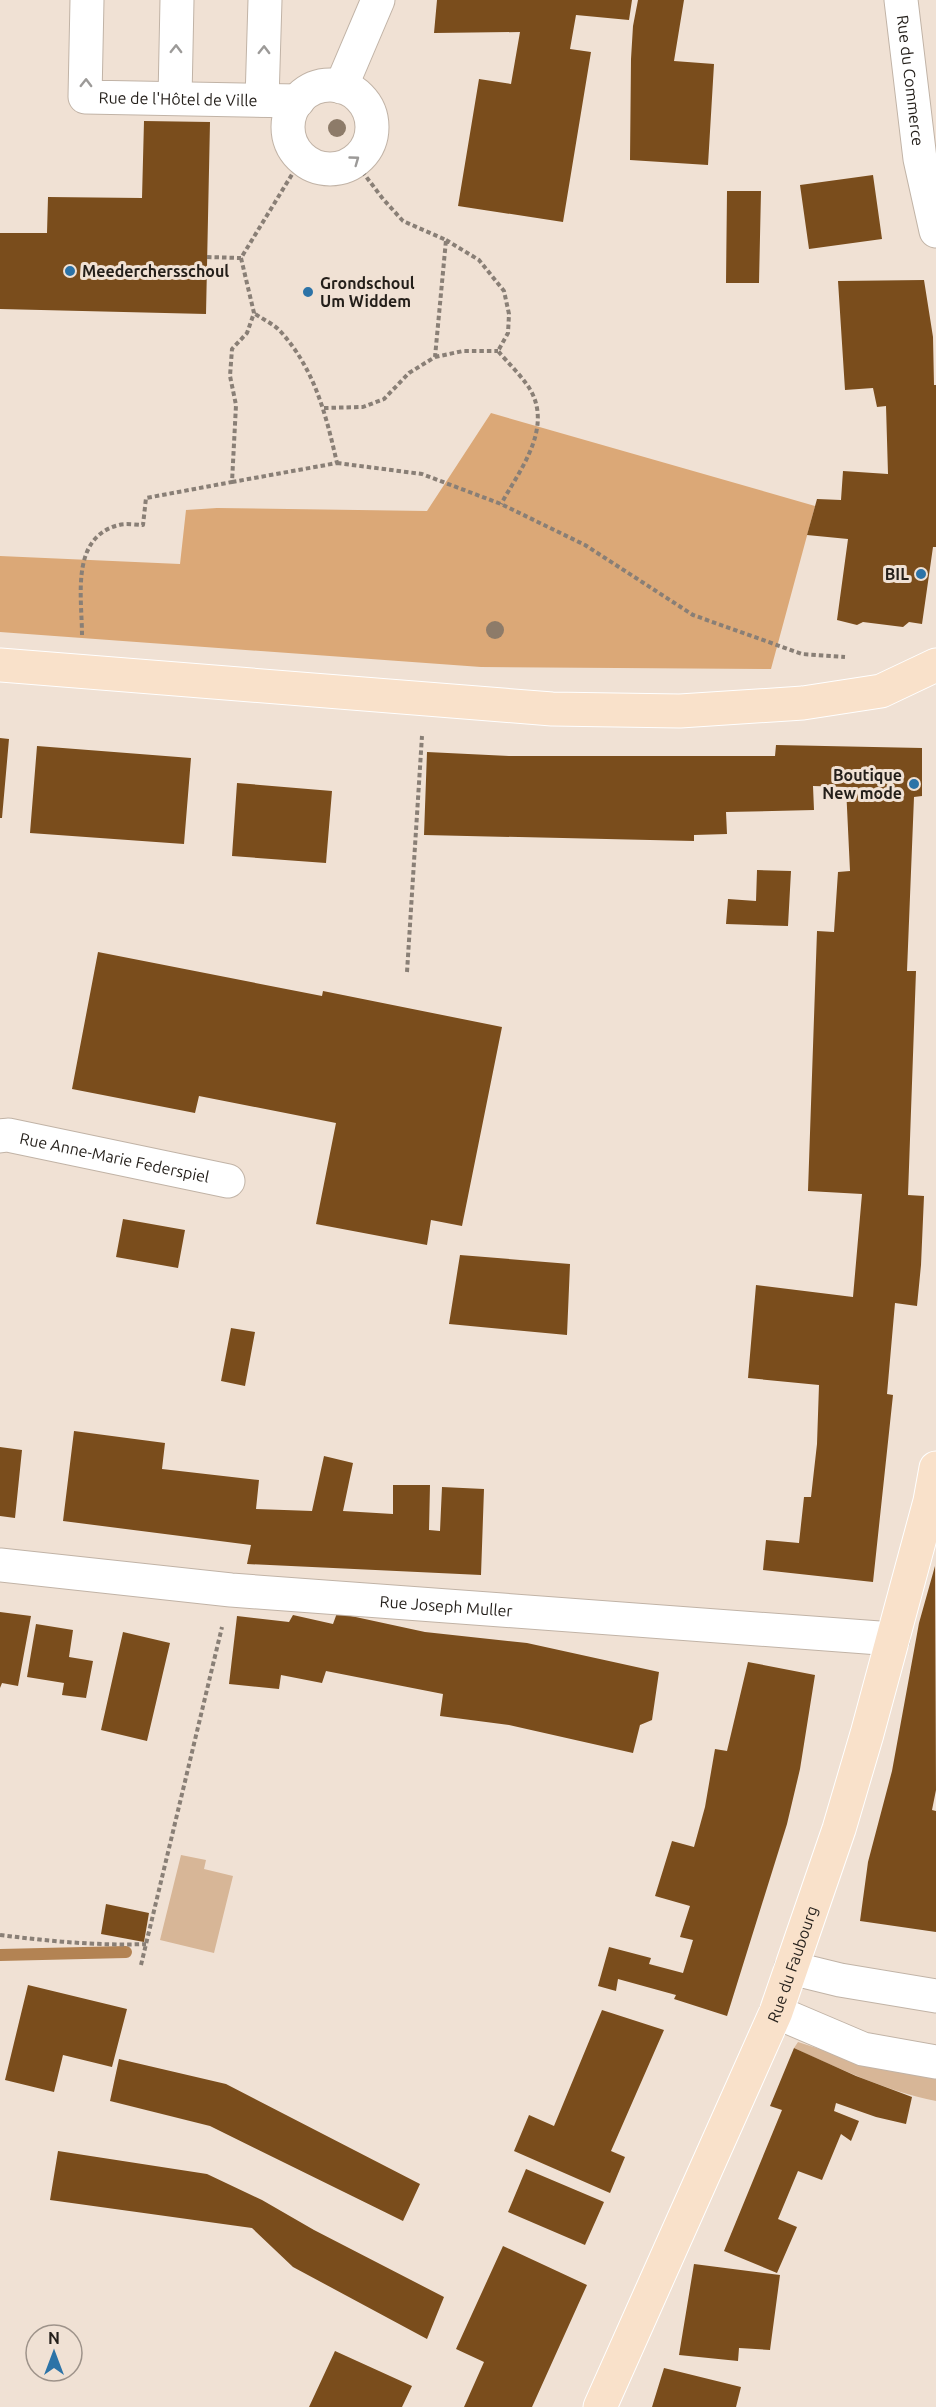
<svg xmlns="http://www.w3.org/2000/svg" width="936" height="2407" font-family="Ubuntu,sans-serif">
	<style>
		.green { fill: #d7b697 }
		.forest { fill: #dba877 }
		.lines { fill: none; stroke-linecap: round; stroke-linejoin: round }
		.stream { stroke: #b38353; stroke-width: 12 }
		.building { fill: #7a4d1c }
		.minor-casing { stroke: #c1b3a6; stroke-width: 35 }
		.major-casing { stroke: #fff; stroke-width: 35 }
		.path { stroke: #897f76; stroke-width: 4; stroke-dasharray: 4.5 3; stroke-linecap: butt }
		.minor { stroke: #fff; stroke-width: 33 }
		.major { stroke: #f9e1ca; stroke-width: 33 }
		.tree { fill: #8d7b69 }
		.oneway { stroke: #9c9a98 }
		.poi-dot { fill: #2c73a7; stroke: #f0e1d4; stroke-width: 2 }
		.labels { text-anchor: middle; dominant-baseline: central; stroke-width: 6; stroke-linejoin: round; paint-order: stroke }
		.street-label { font-size: 16px; fill: #241f1a; stroke: #f0e1d4 }
		.poi-label { font-size: 16px; font-weight: bold; fill: #241f1a; stroke: #f0e1d4; text-anchor: start }
	</style>
	<rect width="100%" height="100%" fill="#f0e1d4"/>
	<path class="green" d="M181,1855l25,5 -2,9 29,7 -19,77 -54,-13z
		M798,2042l62,20 76,13v26c-50,-10 -96,-32 -142,-53z"/>
	<path class="forest" d="M491,413l324,93 -44,163 -290,-2 -481,-35v-76l180,8 6,-54 31,-2 210,3z"/>
	<g class="lines">
		<path class="stream" d="M0,1955l126,-3"/>
	</g>
	<path class="building" d="M437,0h195l-3,20 -53,-5 -6,34 21,3 -28,170 -105,-16 21,-127 32,5 9,-52 -86,1z
		M638,0h46l-10,61 40,3 -6,101 -78,-5 1,-101 2,-33z
		M144,121l66,1 -4,192 -206,-5v-76h47l1,-36 94,1z
		M873,175l9,64 -73,10 -9,-64z
		M727,191h34l-2,92h-33z
		M924,280l9,57 1,48h2v162h-3l-11,77 -13,-2 -6,5 -40,-5 -6,3 -20,-5 11,-81 -41,-4 10,-36 24,1 2,-29 45,3 -2,-68 -9,1 -4,-19 -28,2 -7,-109z
		M0,738l9,1 -7,79h-2z
		M776,745l146,3v48l-8,1 -7,174h9l-8,224 16,1 -3,69 -4,41 -22,-3 -8,91 6,1 -20,187 -110,-12 3,-30 33,3 5,-46h7l6,-53 2,-59 -71,-7 8,-93 97,12 9,-103 -54,-3 9,-260 17,1 4,-60 12,-1 -4,-84 -33,-1 1,24 -88,2 1,22 -33,1v6l-270,-6 3,-83 82,4h266z
		M37,746l154,12 -7,86 -154,-11z
		M237,783l95,8 -6,72 -94,-7z
		M757,870l34,1 -3,55 -62,-2 2,-25 28,2z
		M98,952l224,44 1,-5 179,36 -40,199 -31,-6 -4,25 -111,-21 20,-101 -137,-27 -4,17 -123,-24z
		M123,1219l62,11 -7,38 -62,-11z
		M460,1255l110,9 -3,71 -118,-11z
		M231,1328l24,4 -10,54 -24,-5z
		M74,1431l91,12 -3,26 97,11 -3,29 56,2 12,-55 29,7 -10,48 50,3v-29h37l-1,45 11,1 2,-44 42,2 -3,86 -234,-11 4,-19 -188,-24z
		M0,1447l22,3 -7,68 -15,-2z
		M935,1566l1,224 -4,20 4,1v121l-76,-11 8,-59 24,-91 27,-148z
		M0,1612l31,4 -13,70 -16,-3 -2,5z
		M337,1613l88,19 102,11 132,29 -7,48 -12,5 -7,28 -124,-28 -69,-9 3,-22 -117,-23 -4,12 -41,-8 -2,14 -50,-5 8,-68 52,6 4,-7 40,9z
		M36,1624l37,6 -4,27 24,4 -7,37 -24,-3 2,-12 -37,-6z
		M123,1632l47,11 -23,98 -46,-11z
		M748,1662l67,13 -15,94 -13,55 -60,192 -53,-17 2,-4 -58,-16 -2,12 -18,-5 11,-39 42,11 -2,6 34,9 10,-33 -13,-3 10,-31 -35,-10 17,-55 22,6 11,-40 10,-58 12,2z
		M106,1904l43,9 -5,29 -43,-8z
		M28,1985l99,24 -15,58 -49,-12 -9,37 -49,-12z
		M602,2010l62,20 -53,121 14,6 -15,36 -96,-42 15,-36 25,11z
		M794,2048l62,28 56,21 -6,27 -30,-7 -40,-14 -2,8 25,10 -8,20 -10,-7 -19,46 -24,-9 -20,48 19,8 -20,46 -53,-22 58,-141 -12,-4z
		M119,2059l107,25 194,100 -17,37 -193,-95 -100,-25z
		M58,2151l149,23 55,26 52,30 130,67 -17,42 -134,-72 -41,-39 -202,-28z
		M526,2169l78,33 -19,43 -77,-33z
		M503,2246l84,39 -55,122h-68l20,-45 -28,-13z
		M694,2264l86,11 -10,75 -31,-2 -1,13 -59,-6z
		M335,2351l77,35 -10,21h-93z
		M664,2368l77,19 -5,20h-84z"/>
	<g class="lines">
		<defs>
			<g id="minor">
				<path id="s1" d="M87,0l-2,97 213,4"/>
				<path id="s2" d="M901,0l19,159 16,72"/>
				<circle cx="330" cy="127" r="42"/>
				<path d="M341,87l37,-87"/>
				<path d="M175,98l2,-98"/>
				<path d="M262,100l3,-100"/>
				<path id="s3" d="M0,1136l8,-1 220,46"/>
				<path id="s4" d="M0,1565l231,25 662,49"/>
				<path d="M791,1968l49,12 96,16"/>
				<path d="M776,2012l87,37 73,13"/>
			</g>
			<g id="major">
				<path d="M0,665l552,44 128,2 123,-8 78,-12 55,-26"/>
				<path id="s5" d="M600,2407l176,-395 63,-183 28,-95 63,-233 6,-33"/>
			</g>
		</defs>
		<use href="#minor" class="minor-casing"/>
		<use href="#major" class="major-casing"/>
		<path class="path" d="M446,240l33,20 25,31 5,23 -1,19 -10,18c10,12 29,30 35,44 17,38 -15,78 -32,109
			M207,257l34,1
			M435,357l28,-6h35
			M324,408l39,-1 21,-8 25,-26 26,-16 11,-117 -43,-19 -20,-22 -28,-37
			M337,463l85,11 79,30 84,41 108,70 109,39 43,3
			M232,482l105,-19c-11,-48 -22,-93 -56,-131 -7,-8 -19,-13 -27,-19
			M82,635c0,-38 -12,-98 37,-110 7,-2 17,0 24,0l3,-27 86,-16 4,-77 -6,-29 2,-27 15,-16 7,-20 -13,-55 61,-100
			M407,972l15,-236
			M0,1935c48,6 98,11 146,9
			M141,1965l81,-338"/>
		<use href="#minor" class="minor"/>
		<use href="#major" class="major"/>
	</g>
	<g class="tree">
		<circle cx="337" cy="128" r="9"/>
		<circle cx="495" cy="630" r="9"/>
	</g>
	<defs><path id="oneway-chevron" d="M-2-3.5L2.5 0L-2 3.5" fill="none" stroke-width="1.6" stroke-linecap="round" stroke-linejoin="round" transform="scale(1.5)"/></defs>
	<g class="oneway">
		<use href="#oneway-chevron" transform="translate(176 49) rotate(-89)"/>
		<use href="#oneway-chevron" transform="translate(264 50) rotate(-89)"/>
		<use href="#oneway-chevron" transform="translate(86 83) rotate(-89)"/>
		<use href="#oneway-chevron" transform="translate(355 160) rotate(-36)"/>
	</g>
	<g class="poi-dot">
		<circle cx="70" cy="271" r="6"/>
		<circle cx="308" cy="292" r="6"/>
		<circle cx="921" cy="574" r="6"/>
		<circle cx="914" cy="784" r="6"/>
	</g>
	<g class="labels">
		<g class="street-label">
			<text stroke="none"><textPath href="#s2" startOffset="81">Rue du Commerce</textPath></text>
			<text stroke="none"><textPath href="#s1" startOffset="190">Rue de l'Hôtel de Ville</textPath></text>
			<text stroke="none"><textPath href="#s3" startOffset="117">Rue Anne-Marie Federspiel</textPath></text>
			<text stroke="none"><textPath href="#s4" startOffset="448">Rue Joseph Muller</textPath></text>
			<text stroke="none"><textPath href="#s5" startOffset="483">Rue du Faubourg</textPath></text>
		</g>
		<g class="poi-label">
			<text x="82" y="271">Meederchersschoul</text>
			<text x="320" y="283">Grondschoul<tspan x="320" dy="18">Um Widdem</tspan></text>
			<text x="909" y="574" text-anchor="end">BIL</text>
			<text x="902" y="775" text-anchor="end">Boutique<tspan x="902" dy="18">New mode</tspan></text>
		</g>
	</g>
	<g transform="translate(54 2353)"><circle r="28" fill="#f0e1d4" stroke="#9e938a" stroke-width="1.5"/>
	<path d="M0-4.5L10 22L0 15L-10 22Z" fill="#2c73a7"/>
	<text y="-9" font-size="16" font-weight="bold" text-anchor="middle" fill="#241f1a">N</text>
	</g>
</svg>
